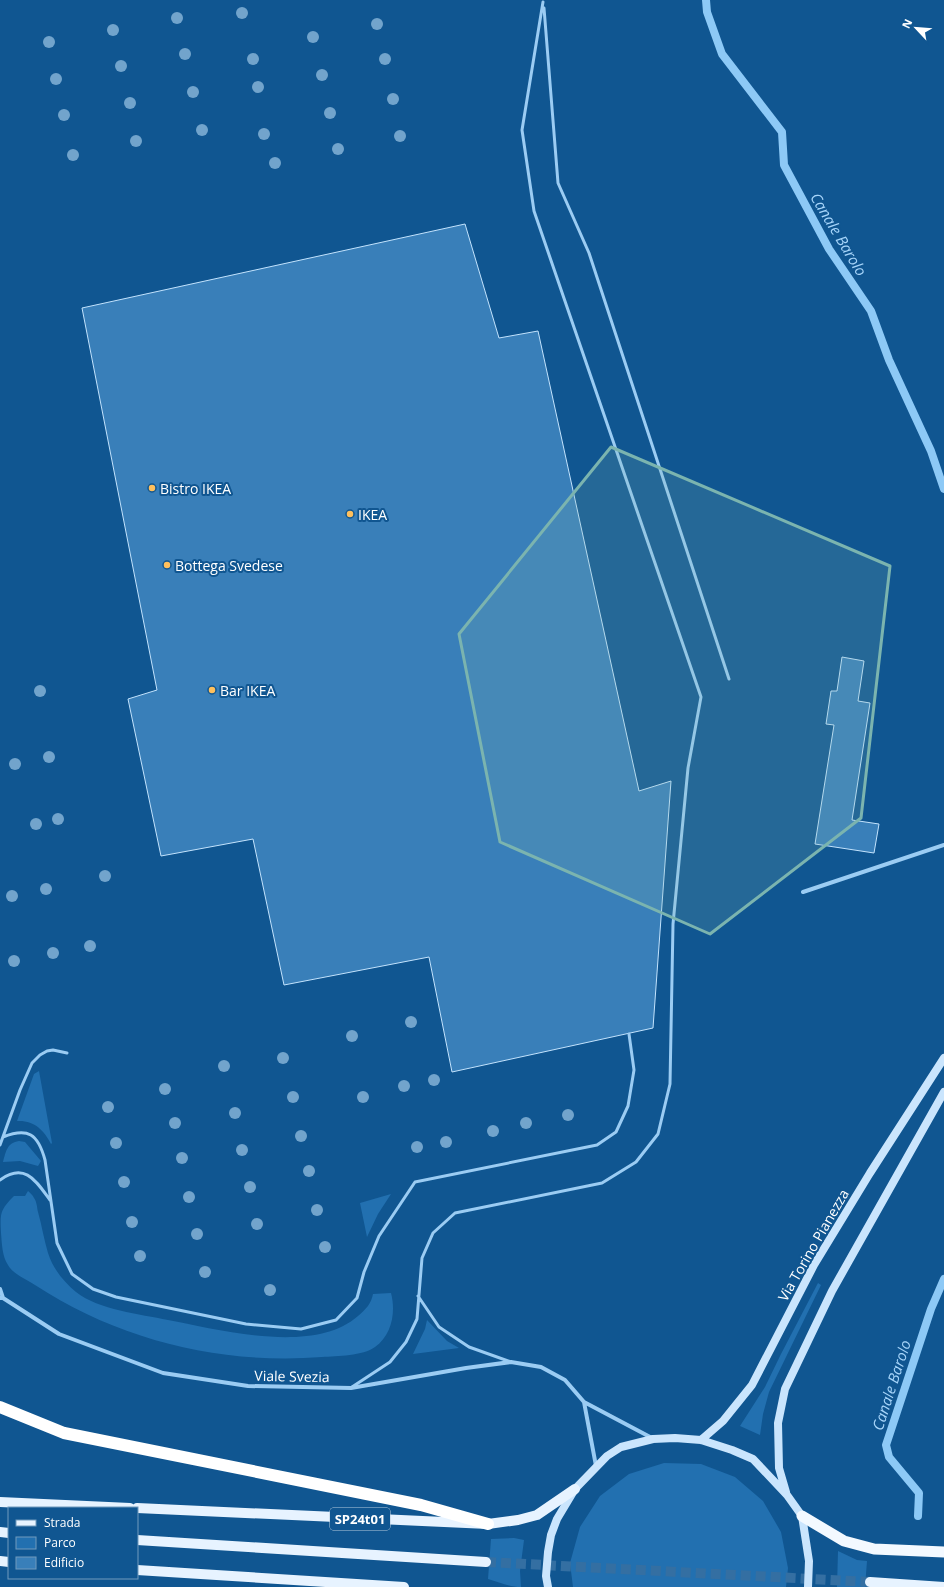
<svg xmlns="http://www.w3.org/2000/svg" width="944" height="1587" font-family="'Open Sans',sans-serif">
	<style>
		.green { fill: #2270b0 }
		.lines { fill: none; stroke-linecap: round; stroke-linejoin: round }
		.stream { stroke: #8dc9f6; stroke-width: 8 }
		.building { fill: #397fb9; stroke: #c3e3fd }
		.primary-tunnel { stroke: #346fa2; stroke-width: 10; stroke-dasharray: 10 5; stroke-linecap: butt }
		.service { stroke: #9bccf3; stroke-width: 3 }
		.minor { stroke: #9bccf3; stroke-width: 4 }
		.secondary { stroke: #cae5fd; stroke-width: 8 }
		.primary { stroke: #e7f3ff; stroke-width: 10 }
		.trunk { stroke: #f3f9ff; stroke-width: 11 }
		.motorway { stroke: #fff; stroke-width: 12 }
		.tree { fill: #72a4cc }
		.marked { fill: #7bb4af; fill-opacity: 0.2; stroke: #7bb4af; stroke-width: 3; stroke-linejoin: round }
		.poi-dot { fill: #ffc05d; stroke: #105691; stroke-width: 1.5 }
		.labels { text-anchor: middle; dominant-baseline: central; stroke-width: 4; stroke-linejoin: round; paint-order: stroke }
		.shield { fill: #105691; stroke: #b7ccde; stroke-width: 1 }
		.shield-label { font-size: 13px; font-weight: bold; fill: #fff }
		.poi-label { font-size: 14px; fill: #fff; stroke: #105691; text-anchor: start }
		.street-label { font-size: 14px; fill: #fff; stroke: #105691 }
		.water-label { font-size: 15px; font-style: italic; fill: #a7d5fa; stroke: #105691 }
	</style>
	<rect width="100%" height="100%" fill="#105691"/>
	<path class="green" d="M39,1071l13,72 -1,1c-7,-14 -17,-24 -34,-23l17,-47z
		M19,1141l6,1 16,19 -3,5 -18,-5 -17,1c3,-11 4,-19 16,-21z
		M28,1191c2,2 5,4 6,7 3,4 3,10 4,14 4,14 6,28 10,41 5,16 16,29 28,39 23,18 64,22 92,28 52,10 146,35 190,-4 8,-7 13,-12 15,-22l18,-1c5,19 1,42 -16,54 -12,9 -38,9 -53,10 -101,8 -203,-17 -287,-72 -9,-6 -22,-11 -27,-20 -6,-9 -6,-21 -7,-32 -1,-20 -1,-23 13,-37h11z
		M391,1194l-13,20 -11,23 -7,-34z
		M818,1283l3,2 -52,107 -6,22 -3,21 -20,-9 25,-39 16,-33z
		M427,1320l20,21 12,7 -46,6 12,-25z
		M664,1463l37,1 34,13 28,24 18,31 7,36 -2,19h-213l-3,-24 10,-36 20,-31 29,-22z
		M514,1538l10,2 -4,31 1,16c-12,0 -22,-5 -33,-8l3,-40z
		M838,1551l19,9 10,1 -2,26h-28z"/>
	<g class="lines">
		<path class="stream" d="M706,0l1,12 15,42 60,78 2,33 45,84 42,62 18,49 42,91 13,38
			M918,1516l1,-23 -30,-36 -3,-12 45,-136 13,-30"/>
	</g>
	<path class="building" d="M465,224l34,114 39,-7 101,460 32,-10 -18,247 -201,44 -23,-115 -145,28 -31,-146 -92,17 -33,-157 29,-9 -75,-382z
		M842,657l22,4 -6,40 12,2 -18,117 27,4 -5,29 -59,-9 19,-119 -8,-1 5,-33h6z"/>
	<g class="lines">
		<path class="primary-tunnel" d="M486,1562l384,20"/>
		<path class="service" d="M544,8l14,175 31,70 140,426
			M3,1137c25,-10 35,-3 42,23l12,83 15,31 21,15 23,8 130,27 55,5 35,-9 21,-22 7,-26 15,-36 36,-54 182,-37 19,-13 12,-26 6,-36 -5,-36
			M0,1145l20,-55 12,-27 8,-8 7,-4 6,-1 14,3
			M0,1180c25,-18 36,1 50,20
			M418,1296l21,31 30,20 42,15
			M352,1387l38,-25 16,-20 11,-23 5,-61 11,-25 22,-20 147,-30 34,-21 22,-28 12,-50 3,-160 15,-156 13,-71 -167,-486 -12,-81 21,-128"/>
		<path class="minor" d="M803,892l141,-47
			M0,1289l3,9
			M0,1298h3l56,36 104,39 85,13 103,2 115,-20 45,-6 30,5 24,13 19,22 68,36
			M584,1402l12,64"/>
		<path class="secondary" d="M701,1440l22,-19 29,-36 62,-120 56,-92 74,-115
			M786,1492l-7,-24 -1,-45 7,-34 47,-98 112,-199
			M548,1587l-2,-11 2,-24 3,-17 6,-16 18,-30 32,-33 14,-9 32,-8 22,-1 26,2 31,10 21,9 34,36 15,21 7,45 -1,26"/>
		<path class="primary" d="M0,1502l130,6
			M137,1508l351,16 30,-4 19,-5 38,-26
			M0,1532l9,1
			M137,1540l349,22
			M0,1561l9,1
			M137,1570l267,17
			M870,1582l74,5"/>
		<path class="trunk" d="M802,1516l42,25 30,8 70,3"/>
		<path class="motorway" d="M0,1407l64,26 357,72 67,19"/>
	</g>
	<g class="tree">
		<circle cx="242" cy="13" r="6"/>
		<circle cx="177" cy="18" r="6"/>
		<circle cx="377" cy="24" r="6"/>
		<circle cx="113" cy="30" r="6"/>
		<circle cx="313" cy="37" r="6"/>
		<circle cx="49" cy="42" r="6"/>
		<circle cx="185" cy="54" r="6"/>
		<circle cx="253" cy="59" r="6"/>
		<circle cx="385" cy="59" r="6"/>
		<circle cx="121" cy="66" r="6"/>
		<circle cx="322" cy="75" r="6"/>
		<circle cx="56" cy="79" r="6"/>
		<circle cx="258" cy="87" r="6"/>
		<circle cx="193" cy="92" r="6"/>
		<circle cx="393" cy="99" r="6"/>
		<circle cx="130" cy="103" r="6"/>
		<circle cx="330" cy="113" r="6"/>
		<circle cx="64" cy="115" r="6"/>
		<circle cx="202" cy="130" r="6"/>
		<circle cx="264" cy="134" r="6"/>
		<circle cx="400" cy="136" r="6"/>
		<circle cx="136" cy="141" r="6"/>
		<circle cx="338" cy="149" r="6"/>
		<circle cx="73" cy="155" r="6"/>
		<circle cx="275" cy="163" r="6"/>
		<circle cx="40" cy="691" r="6"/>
		<circle cx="49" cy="757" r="6"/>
		<circle cx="15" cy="764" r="6"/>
		<circle cx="58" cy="819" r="6"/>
		<circle cx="36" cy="824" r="6"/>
		<circle cx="105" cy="876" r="6"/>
		<circle cx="46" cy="889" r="6"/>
		<circle cx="12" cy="896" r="6"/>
		<circle cx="90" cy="946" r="6"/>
		<circle cx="53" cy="953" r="6"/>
		<circle cx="14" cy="961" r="6"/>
		<circle cx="411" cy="1022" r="6"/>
		<circle cx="352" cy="1036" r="6"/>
		<circle cx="283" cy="1058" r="6"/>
		<circle cx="224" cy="1066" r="6"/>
		<circle cx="434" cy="1080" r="6"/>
		<circle cx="404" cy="1086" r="6"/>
		<circle cx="165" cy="1089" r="6"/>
		<circle cx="293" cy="1097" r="6"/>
		<circle cx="363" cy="1097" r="6"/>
		<circle cx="108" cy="1107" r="6"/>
		<circle cx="235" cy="1113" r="6"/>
		<circle cx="568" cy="1115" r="6"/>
		<circle cx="175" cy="1123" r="6"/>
		<circle cx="526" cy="1123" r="6"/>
		<circle cx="493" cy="1131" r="6"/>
		<circle cx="301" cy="1136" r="6"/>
		<circle cx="446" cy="1142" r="6"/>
		<circle cx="116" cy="1143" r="6"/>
		<circle cx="417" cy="1147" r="6"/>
		<circle cx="242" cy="1150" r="6"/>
		<circle cx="182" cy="1158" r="6"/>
		<circle cx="309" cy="1171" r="6"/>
		<circle cx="124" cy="1182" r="6"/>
		<circle cx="250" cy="1187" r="6"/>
		<circle cx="189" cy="1197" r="6"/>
		<circle cx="317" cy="1210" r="6"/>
		<circle cx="132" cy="1222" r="6"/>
		<circle cx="257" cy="1224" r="6"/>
		<circle cx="197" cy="1234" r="6"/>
		<circle cx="325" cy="1247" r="6"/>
		<circle cx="140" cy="1256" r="6"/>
		<circle cx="205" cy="1272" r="6"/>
		<circle cx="270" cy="1290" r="6"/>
	</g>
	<path class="marked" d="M611,447l279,119 -29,252 -151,116 -210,-92 -41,-208z"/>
	<g class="poi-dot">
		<circle cx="152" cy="488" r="4"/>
		<circle cx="350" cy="514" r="4"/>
		<circle cx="167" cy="565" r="4"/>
		<circle cx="212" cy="690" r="4"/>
	</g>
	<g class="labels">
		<rect class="shield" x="330" y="1508" width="60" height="22" rx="3"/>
		<g class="shield-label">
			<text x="360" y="1519">SP24t01</text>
		</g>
		<g class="poi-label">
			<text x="160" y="488">Bistro IKEA</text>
			<text x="358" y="514">IKEA</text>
			<text x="175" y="565">Bottega Svedese</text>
			<text x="220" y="690">Bar IKEA</text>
		</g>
		<g class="street-label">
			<text transform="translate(813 1245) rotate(-60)">Via Torino Pianezza</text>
			<text transform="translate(292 1376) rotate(1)">Viale Svezia</text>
		</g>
		<g class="water-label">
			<text transform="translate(839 234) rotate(59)">Canale Barolo</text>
			<text transform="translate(891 1385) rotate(-72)">Canale Barolo</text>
		</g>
	</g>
	<rect x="8" y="1507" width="130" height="72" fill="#105691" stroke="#709abd"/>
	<rect x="16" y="1520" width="20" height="6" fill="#e7f3ff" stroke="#709abd"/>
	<text x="44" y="1527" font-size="12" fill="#ffffff">Strada</text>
	<rect x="16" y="1537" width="20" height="12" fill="#2270b0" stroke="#709abd"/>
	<text x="44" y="1547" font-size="12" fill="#ffffff">Parco</text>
	<rect x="16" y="1557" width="20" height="12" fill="#397fb9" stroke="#709abd"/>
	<text x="44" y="1567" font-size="12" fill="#ffffff">Edificio</text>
	<g transform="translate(916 28) rotate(296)" stroke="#105691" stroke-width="3" paint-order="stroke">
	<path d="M0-3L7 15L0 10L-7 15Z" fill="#ffffff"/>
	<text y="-6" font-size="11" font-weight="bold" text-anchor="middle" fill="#ffffff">N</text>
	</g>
</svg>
